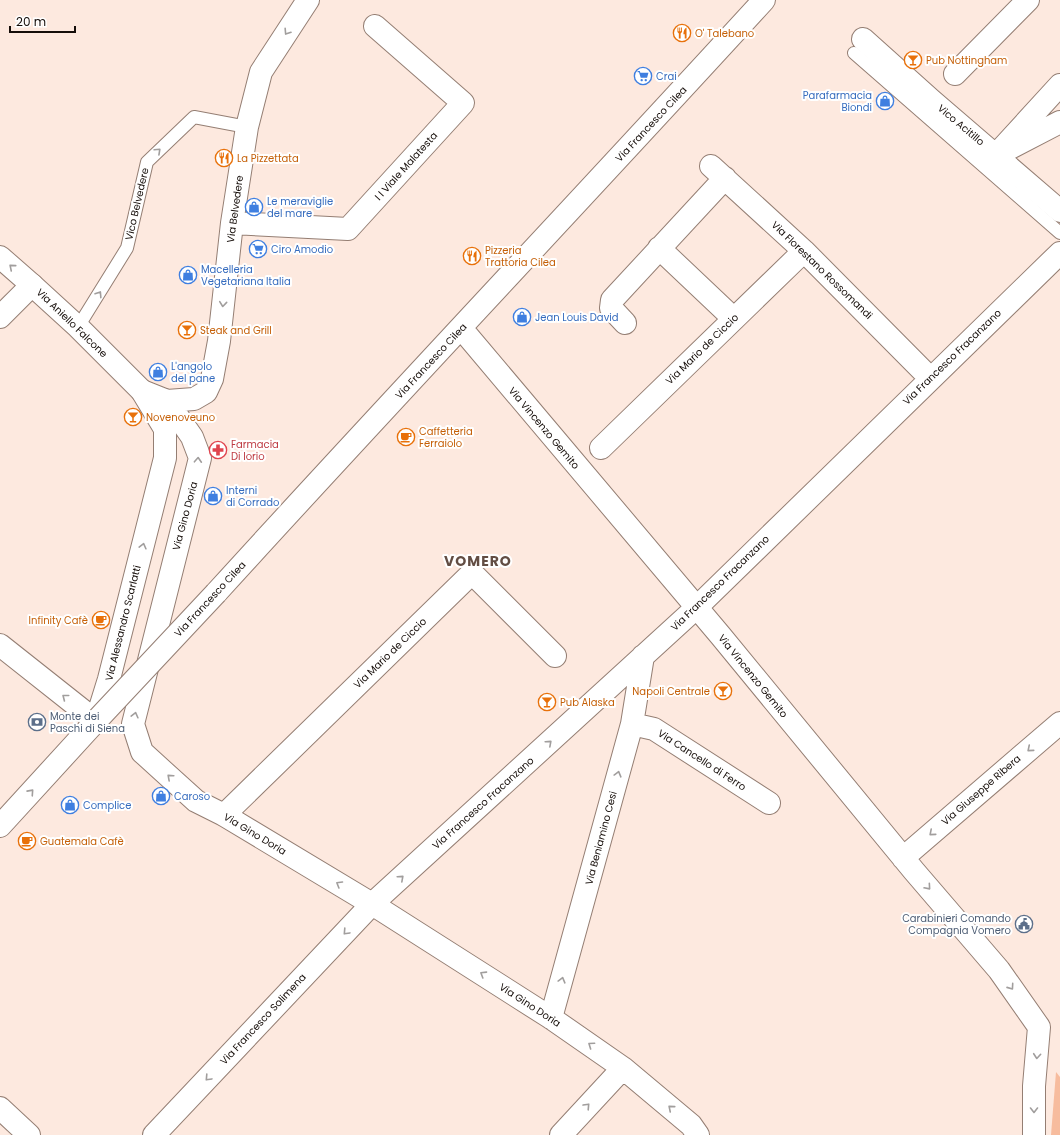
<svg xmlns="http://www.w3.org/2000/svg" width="1060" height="1135" font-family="Poppins,sans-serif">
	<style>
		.green { fill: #f7bc9e }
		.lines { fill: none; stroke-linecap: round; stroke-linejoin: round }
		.lane-casing { stroke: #947e73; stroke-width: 14 }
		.street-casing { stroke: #947e73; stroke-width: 24 }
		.secondary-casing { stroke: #947e73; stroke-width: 24 }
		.lane { stroke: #fff; stroke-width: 12 }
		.street { stroke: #fff; stroke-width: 22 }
		.secondary { stroke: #fff; stroke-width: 22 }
		.secondary-bridge-casing { stroke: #947e73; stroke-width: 24; stroke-linecap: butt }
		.secondary-bridge { stroke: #fff; stroke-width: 22 }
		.oneway { stroke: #a19e9d }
		.labels { text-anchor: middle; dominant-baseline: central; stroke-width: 4; stroke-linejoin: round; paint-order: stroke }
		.food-label { font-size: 10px; fill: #c56008; stroke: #fff; text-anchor: start }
		.shop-label { font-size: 10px; fill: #366cbe; stroke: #fff; text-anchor: start }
		.street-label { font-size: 10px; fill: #150d09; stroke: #fff }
		.health-label { font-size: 10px; fill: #be3a42; stroke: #fff; text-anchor: start }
		.service-label { font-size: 10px; fill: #4e5e75; stroke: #fff; text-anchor: start }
		.district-label { font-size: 14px; font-weight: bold; letter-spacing: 1px; fill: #624d43; stroke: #fff }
	</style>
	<rect width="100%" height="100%" fill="#fde9df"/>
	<path class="green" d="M1056,1072l4,5v58h-9z"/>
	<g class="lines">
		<defs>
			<path id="lane" d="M854,53l206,180
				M78,327l49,-79 20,-86 47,-45 53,10"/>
			<path id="street" d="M863,39l68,61 129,111
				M955,74l73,-74
				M1010,148l50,-26
				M996,155l64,-70
				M711,166l93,85 126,127
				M232,223l116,6 115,-126 -88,-77
				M659,248l75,71
				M0,317l32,-32
				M625,323l-14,-15 1,-8 113,-122
				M142,391l25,10 25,36 8,21 -67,266 9,28 54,49 28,14 148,89 179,114 72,50 68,57 7,10
				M167,401l27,-2 12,-7 6,-13 7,-38 13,-118 15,-96 14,-55 47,-72
				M601,448l203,-197
				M632,724l22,5 115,74
				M224,815l248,-242 83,83
				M551,1018l81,-294 11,-68
				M0,1108l29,27
				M154,1135l218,-231 324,-296 364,-355
				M561,1135l62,-67"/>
			<path id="secondary" d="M0,257l32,28 46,42 64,64 23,38v29l-56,221 -13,42 -96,105
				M461,328l259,307 194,236 85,99 40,57 -5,59v49
				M216,593c181,-199 366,-394 548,-593
				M0,645l96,76
				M903,858l157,-135"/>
		</defs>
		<use href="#lane" class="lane-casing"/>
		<use href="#street" class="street-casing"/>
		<use href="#secondary" class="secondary-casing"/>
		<use href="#lane" class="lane"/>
		<use href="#street" class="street"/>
		<use href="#secondary" class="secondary"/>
		<defs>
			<path id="secondary-bridge" d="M96,721l120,-128"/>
		</defs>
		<use href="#secondary-bridge" class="secondary-bridge-casing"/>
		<use href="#secondary-bridge" class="secondary-bridge"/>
	</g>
	<defs><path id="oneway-chevron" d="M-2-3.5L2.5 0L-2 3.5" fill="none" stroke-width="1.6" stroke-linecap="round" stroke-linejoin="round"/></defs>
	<g class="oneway">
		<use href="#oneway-chevron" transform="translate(287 32) rotate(123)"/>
		<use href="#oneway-chevron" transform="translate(158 151) rotate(-43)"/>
		<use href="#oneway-chevron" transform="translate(12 267) rotate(-140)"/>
		<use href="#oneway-chevron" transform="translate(99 294) rotate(-57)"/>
		<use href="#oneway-chevron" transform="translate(223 304) rotate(96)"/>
		<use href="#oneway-chevron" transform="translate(198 460) rotate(-87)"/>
		<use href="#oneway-chevron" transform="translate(143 546) rotate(-76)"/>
		<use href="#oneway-chevron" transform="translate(65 697) rotate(-142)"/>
		<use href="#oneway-chevron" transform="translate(135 715) rotate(-76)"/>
		<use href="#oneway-chevron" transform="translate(549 743) rotate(-42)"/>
		<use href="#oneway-chevron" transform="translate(1030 749) rotate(140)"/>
		<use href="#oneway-chevron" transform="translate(618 774) rotate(-75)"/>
		<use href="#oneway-chevron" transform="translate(170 777) rotate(-138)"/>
		<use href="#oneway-chevron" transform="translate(31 792) rotate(-48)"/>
		<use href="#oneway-chevron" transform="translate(932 833) rotate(139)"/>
		<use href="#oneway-chevron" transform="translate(401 878) rotate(-42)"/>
		<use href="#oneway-chevron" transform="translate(339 884) rotate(-149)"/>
		<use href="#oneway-chevron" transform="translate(928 887) rotate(49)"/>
		<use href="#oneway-chevron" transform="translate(346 932) rotate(133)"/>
		<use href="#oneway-chevron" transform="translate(483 974) rotate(-148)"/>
		<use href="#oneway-chevron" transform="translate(562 980) rotate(-75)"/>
		<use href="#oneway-chevron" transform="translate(1011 987) rotate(55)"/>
		<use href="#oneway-chevron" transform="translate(591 1045) rotate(-145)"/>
		<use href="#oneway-chevron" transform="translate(1037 1056) rotate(95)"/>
		<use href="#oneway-chevron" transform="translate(208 1078) rotate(133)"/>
		<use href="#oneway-chevron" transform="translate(587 1106) rotate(-47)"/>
		<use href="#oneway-chevron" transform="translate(671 1108) rotate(-140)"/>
		<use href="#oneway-chevron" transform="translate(1034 1110) rotate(90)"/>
	</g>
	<defs>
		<symbol id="restaurant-ring" viewBox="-11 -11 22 22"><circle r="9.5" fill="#fff" stroke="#e8710a" stroke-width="1.5"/><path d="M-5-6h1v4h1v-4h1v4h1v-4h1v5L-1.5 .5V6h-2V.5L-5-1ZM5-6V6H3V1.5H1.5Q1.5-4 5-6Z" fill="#e8710a"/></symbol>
		<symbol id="bar-ring" viewBox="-11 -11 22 22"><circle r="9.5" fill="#fff" stroke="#e8710a" stroke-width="1.5"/><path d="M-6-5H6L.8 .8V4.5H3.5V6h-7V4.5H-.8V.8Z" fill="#e8710a"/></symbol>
		<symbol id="supermarket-ring" viewBox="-11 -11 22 22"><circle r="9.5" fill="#fff" stroke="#3f7fe0" stroke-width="1.5"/><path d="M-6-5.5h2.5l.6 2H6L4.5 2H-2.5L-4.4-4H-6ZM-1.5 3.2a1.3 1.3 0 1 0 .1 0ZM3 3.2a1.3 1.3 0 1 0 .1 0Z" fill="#3f7fe0"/></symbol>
		<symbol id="shop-ring" viewBox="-11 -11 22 22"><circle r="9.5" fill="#fff" stroke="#3f7fe0" stroke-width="1.5"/><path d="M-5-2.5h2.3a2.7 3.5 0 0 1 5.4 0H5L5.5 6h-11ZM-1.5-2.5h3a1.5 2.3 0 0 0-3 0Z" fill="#3f7fe0"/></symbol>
		<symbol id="cafe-ring" viewBox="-11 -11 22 22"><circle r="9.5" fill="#fff" stroke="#e8710a" stroke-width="1.5"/><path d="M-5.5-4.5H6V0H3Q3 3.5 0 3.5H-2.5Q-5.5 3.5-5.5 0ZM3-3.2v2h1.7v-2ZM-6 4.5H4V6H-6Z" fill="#e8710a"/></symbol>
		<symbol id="pharmacy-ring" viewBox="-11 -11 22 22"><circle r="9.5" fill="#fff" stroke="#e0444e" stroke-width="1.5"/><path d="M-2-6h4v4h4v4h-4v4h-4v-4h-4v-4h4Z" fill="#e0444e"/></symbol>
		<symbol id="bank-ring" viewBox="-11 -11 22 22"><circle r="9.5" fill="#fff" stroke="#5c6f8a" stroke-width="1.5"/><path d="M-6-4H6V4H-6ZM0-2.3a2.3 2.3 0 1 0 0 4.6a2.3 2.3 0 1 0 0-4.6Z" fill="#5c6f8a"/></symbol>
		<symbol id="civic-ring" viewBox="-11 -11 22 22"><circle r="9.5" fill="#fff" stroke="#5c6f8a" stroke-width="1.5"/><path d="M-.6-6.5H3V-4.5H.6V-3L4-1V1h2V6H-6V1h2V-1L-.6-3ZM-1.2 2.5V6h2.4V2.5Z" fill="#5c6f8a"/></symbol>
	</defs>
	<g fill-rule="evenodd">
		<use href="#restaurant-ring" x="672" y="23" width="20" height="20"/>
		<use href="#bar-ring" x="903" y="50" width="20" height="20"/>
		<use href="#supermarket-ring" x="633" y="66" width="20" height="20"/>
		<use href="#shop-ring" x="875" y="91" width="20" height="20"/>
		<use href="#restaurant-ring" x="214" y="148" width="20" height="20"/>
		<use href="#shop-ring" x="244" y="197" width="20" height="20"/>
		<use href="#supermarket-ring" x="248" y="239" width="20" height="20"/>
		<use href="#restaurant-ring" x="462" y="246" width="20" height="20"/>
		<use href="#shop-ring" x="178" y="265" width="20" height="20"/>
		<use href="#shop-ring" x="512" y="307" width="20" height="20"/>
		<use href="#bar-ring" x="177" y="320" width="20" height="20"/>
		<use href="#shop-ring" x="148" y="362" width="20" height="20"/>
		<use href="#bar-ring" x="123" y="407" width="20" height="20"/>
		<use href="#cafe-ring" x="396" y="427" width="20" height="20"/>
		<use href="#pharmacy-ring" x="208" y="440" width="20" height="20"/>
		<use href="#shop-ring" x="203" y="486" width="20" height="20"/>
		<use href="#cafe-ring" x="91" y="610" width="20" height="20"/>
		<use href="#bar-ring" x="713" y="681" width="20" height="20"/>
		<use href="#bar-ring" x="537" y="692" width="20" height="20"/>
		<use href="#bank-ring" x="27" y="712" width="20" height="20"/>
		<use href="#shop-ring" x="151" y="786" width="20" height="20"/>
		<use href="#shop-ring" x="60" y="795" width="20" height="20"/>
		<use href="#cafe-ring" x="17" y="831" width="20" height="20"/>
		<use href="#civic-ring" x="1014" y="914" width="20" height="20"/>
	</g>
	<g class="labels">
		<g class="food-label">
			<text x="695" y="33">O' Talebano</text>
			<text x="926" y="60">Pub Nottingham</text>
			<text x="237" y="158">La Pizzettata</text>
			<text x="485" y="250">Pizzeria<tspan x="485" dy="12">Trattoria Cilea</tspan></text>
			<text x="200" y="330">Steak and Grill</text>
			<text x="146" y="417">Novenoveuno</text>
			<text x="419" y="431">Caffetteria<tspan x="419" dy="12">Ferraiolo</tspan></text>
			<text x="88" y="620" text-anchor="end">Infinity Cafè</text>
			<text x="710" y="691" text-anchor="end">Napoli Centrale</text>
			<text x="560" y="702">Pub Alaska</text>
			<text x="40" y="841">Guatemala Cafè</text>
		</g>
		<g class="shop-label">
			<text x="656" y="76">Crai</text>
			<text x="872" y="95" text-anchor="end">Parafarmacia<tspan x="872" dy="12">Biondi</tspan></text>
			<text x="267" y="201">Le meraviglie<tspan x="267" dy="12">del mare</tspan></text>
			<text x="271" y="249">Ciro Amodio</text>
			<text x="201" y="269">Macelleria<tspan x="201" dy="12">Vegetariana Italia</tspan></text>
			<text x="535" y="317">Jean Louis David</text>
			<text x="171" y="366">L'angolo<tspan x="171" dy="12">del pane</tspan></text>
			<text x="226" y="490">Interni<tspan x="226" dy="12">di Corrado</tspan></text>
			<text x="174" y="796">Caroso</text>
			<text x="83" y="805">Complice</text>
		</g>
		<g class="street-label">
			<text transform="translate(651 124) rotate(-47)">Via Francesco Cilea</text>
			<text transform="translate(961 125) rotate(40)">Vico Acitillo</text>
			<text transform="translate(406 166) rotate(-48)">I I Viale Malatesta</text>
			<text transform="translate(137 204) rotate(-77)">Vico Belvedere</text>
			<text transform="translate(235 209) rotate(-82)">Via Belvedere</text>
			<text transform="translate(822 270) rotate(44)">Via Florestano Rossomandi</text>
			<text transform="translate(72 323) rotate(44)">Via Aniello Falcone</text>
			<text transform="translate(702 349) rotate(-44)">Via Mario de Ciccio</text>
			<text transform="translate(952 357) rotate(-44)">Via Francesco Fracanzano</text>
			<text transform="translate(431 361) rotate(-47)">Via Francesco Cilea</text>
			<text transform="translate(544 428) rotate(50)">Via Vincenzo Gemito</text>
			<text transform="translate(185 516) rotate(-75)">Via Gino Doria</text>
			<text transform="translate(720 583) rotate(-44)">Via Francesco Fracanzano</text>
			<text transform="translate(210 599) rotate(-47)">Via Francesco Cilea</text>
			<text transform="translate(123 623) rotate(-76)">Via Alessandro Scarlatti</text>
			<text transform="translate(390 653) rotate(-44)">Via Mario de Ciccio</text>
			<text transform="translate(753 676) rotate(51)">Via Vincenzo Gemito</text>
			<text transform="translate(702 760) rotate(33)">Via Cancello di Ferro</text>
			<text transform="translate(981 790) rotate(-41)">Via Giuseppe Ribera</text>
			<text transform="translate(483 803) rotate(-42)">Via Francesco Fracanzano</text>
			<text transform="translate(255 834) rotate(31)">Via Gino Doria</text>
			<text transform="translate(601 838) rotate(-75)">Via Beniamino Cesi</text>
			<text transform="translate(530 1005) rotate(33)">Via Gino Doria</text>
			<text transform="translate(263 1019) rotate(-47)">Via Francesco Solimena</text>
		</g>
		<g class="health-label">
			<text x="231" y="444">Farmacia<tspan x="231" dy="12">Di Iorio</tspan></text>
		</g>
		<g class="service-label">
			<text x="50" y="716">Monte dei<tspan x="50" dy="12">Paschi di Siena</tspan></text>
			<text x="1011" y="918" text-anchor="end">Carabinieri Comando<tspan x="1011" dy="12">Compagnia Vomero</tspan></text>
		</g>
		<g class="district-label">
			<text x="478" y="561">VOMERO</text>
		</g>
	</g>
	<path d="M10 26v6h65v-6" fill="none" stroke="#150d09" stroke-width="2"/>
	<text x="16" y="26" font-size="12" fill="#150d09" stroke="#ffffff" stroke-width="3" paint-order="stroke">20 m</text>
</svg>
